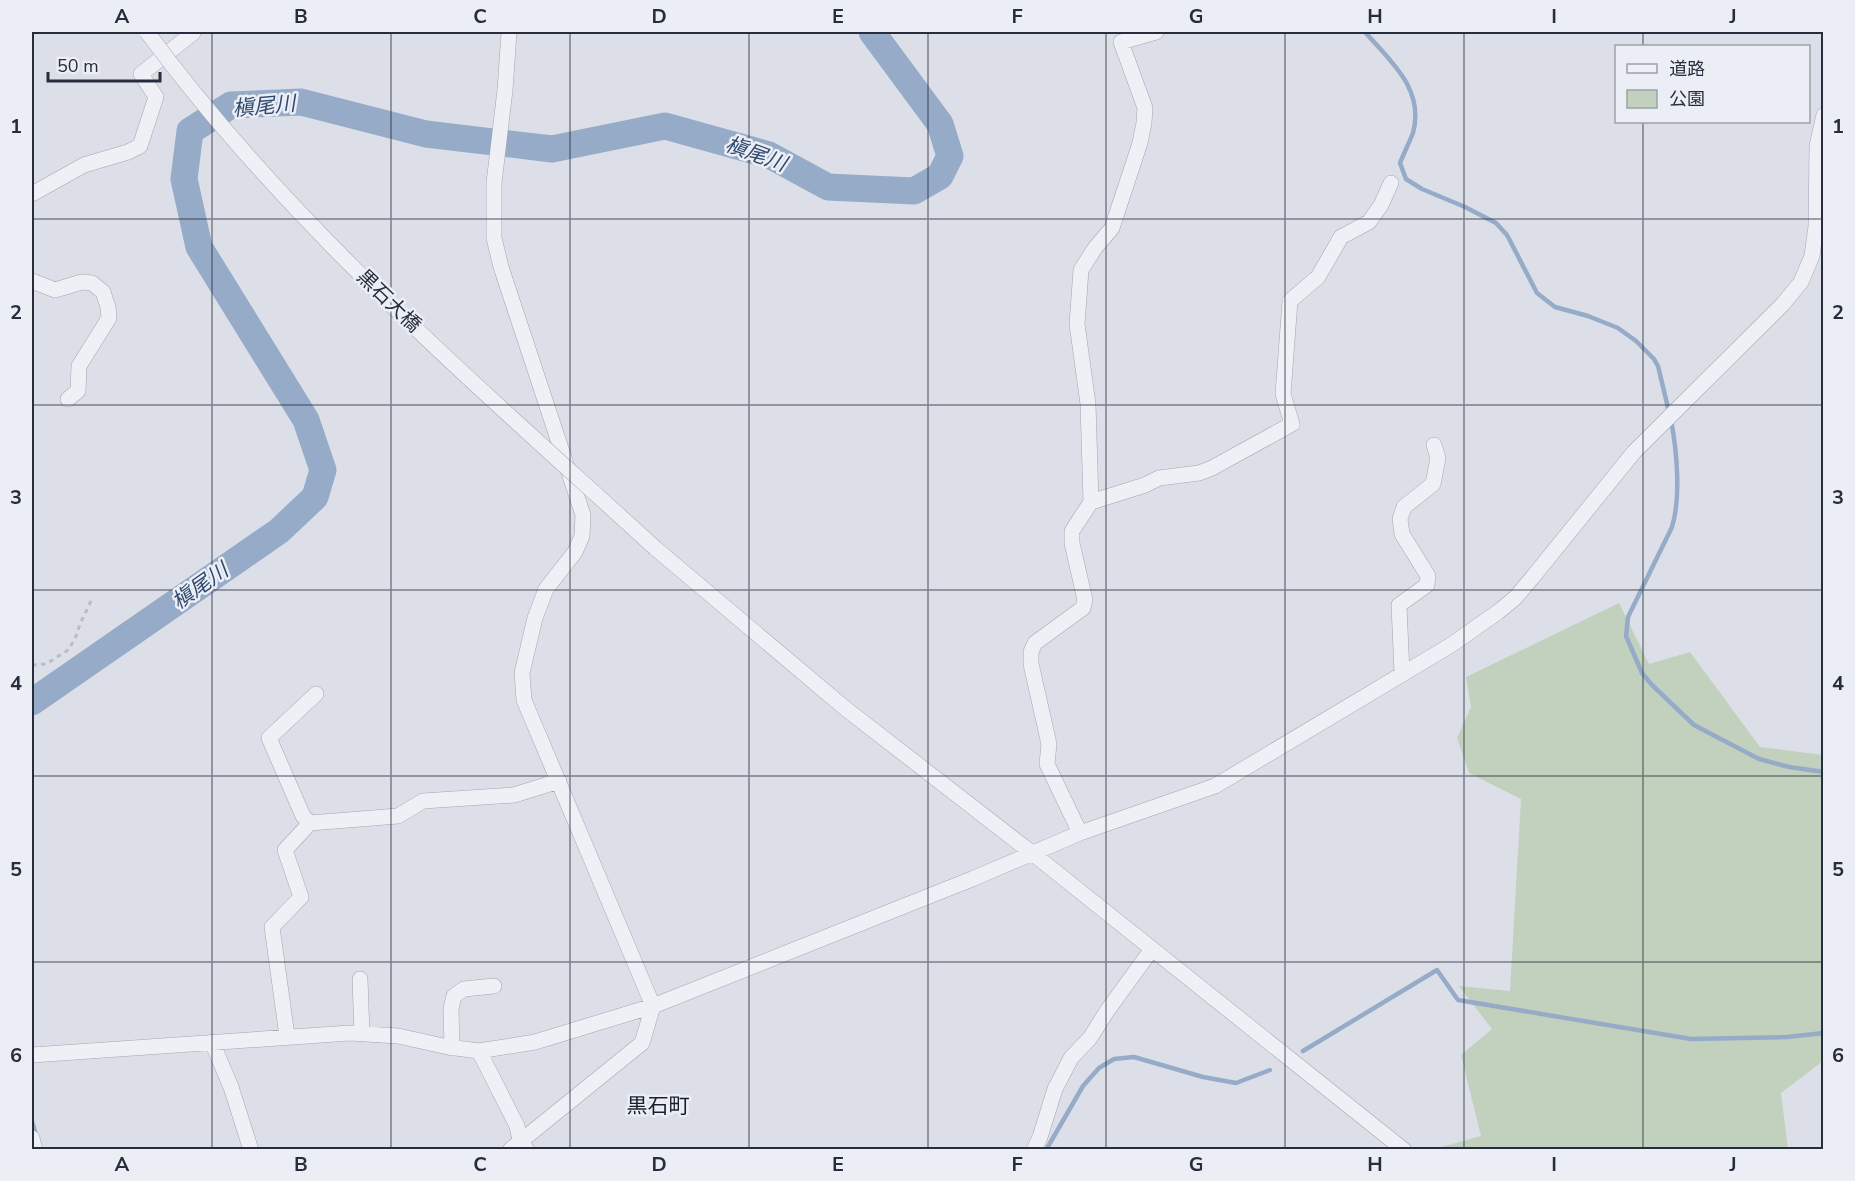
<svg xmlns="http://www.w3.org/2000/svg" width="1855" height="1181" font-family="'Nunito Sans','Noto Sans JP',sans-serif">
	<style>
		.green { fill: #c1d1bd }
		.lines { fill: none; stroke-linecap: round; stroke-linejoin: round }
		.stream { stroke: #96abc8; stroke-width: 4.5 }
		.river { stroke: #96abc8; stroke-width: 27 }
		.minor-casing { stroke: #a2a6b1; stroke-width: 16 }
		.path { stroke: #bbbdc5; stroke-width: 3; stroke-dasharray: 4.5 4.5; stroke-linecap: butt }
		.minor { stroke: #eff0f5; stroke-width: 15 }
		.minor-bridge-casing { stroke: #a2a6b1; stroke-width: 16; stroke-linecap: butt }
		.minor-bridge { stroke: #eff0f5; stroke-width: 15 }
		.grid { fill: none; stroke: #262d3d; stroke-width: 1.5; stroke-opacity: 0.55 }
		.labels { text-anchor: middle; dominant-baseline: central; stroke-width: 5; stroke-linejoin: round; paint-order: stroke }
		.street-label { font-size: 20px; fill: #262d3d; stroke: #ebeef4 }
		.water-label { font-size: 21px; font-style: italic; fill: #2f4971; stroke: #ebeef4 }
		.neighbourhood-label { font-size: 21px; fill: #181e2d; stroke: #ebeef4 }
		.neatline { fill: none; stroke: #262d3d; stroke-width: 2 }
		.grid-label { font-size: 20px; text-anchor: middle; font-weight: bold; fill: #262d3d }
	</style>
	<rect width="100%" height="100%" fill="#dcdfe7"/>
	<path class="green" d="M1619,603l30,61 41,-12 70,95 63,8v306l-42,32 7,56h-348l-2,-1 43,-12 -20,-81 31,-26 -33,-43 51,5 11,-192 -52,-26 -12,-35 14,-31 -5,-30z"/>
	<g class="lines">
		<path class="stream" d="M1365,32c25,29 60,57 48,101 -4,10 -9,20 -13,30l6,16 16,10 43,18 31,16 11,12 30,58 18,14 33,9 30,12 18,13 18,18 4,7 11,46
			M1671,420c6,31 10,78 1,107l-44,90 -2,19 16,37 10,12 42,40 65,34 30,8 35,5
			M1303,1051l134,-81 21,30 233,39 96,-2 37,-4
			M32,1121l4,14
			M1046,1150l37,-64 16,-18 15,-9 20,-2 69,20 33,6 34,-13"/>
		<path class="river" d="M32,702l247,-171 36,-34 8,-27 -17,-50 -107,-173 -15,-68 6,-48 41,-26 70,-3 125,32 126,15 113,-23 104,29 59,32 86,4 26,-15 10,-20 -10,-32 -68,-92"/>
		<defs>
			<path id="minor" d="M509,32l-4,58 -11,93v55l7,29 82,248 -1,21 -7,16 -29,37 -11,29 -13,55 2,27 129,306 -11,37 -132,107
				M32,194l52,-29 44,-13 12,-6 16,-49 -15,-23 52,-41
				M32,281l23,9 27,-8 10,1 11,9 5,15 1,11 -30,48 -1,25 -10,8
				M1091,502l54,-17 14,-7 40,-5 13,-5 80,-44 -9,-30 7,-93 28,-24 23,-40 28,-15 12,-17 10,-22
				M655,548l191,161 186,144 372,297
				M1402,674l-3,-69 28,-20 1,-9 -26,-42 -2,-15 4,-12 29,-23 5,-26 -4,-13
				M316,694l-47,44 34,78 7,7 88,-7 25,-15 91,-6 45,-14
				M1080,833l-33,-69 2,-20 -18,-80v-12l4,-9 48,-35 2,-8 -13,-57v-12l19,-29 -3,-98 -11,-80 4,-54 14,-22 17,-20 28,-85 4,-20 1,-15 -24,-66 35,-10
				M360,979l2,55
				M287,1036l-15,-109 29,-30 -16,-47 25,-27
				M212,1042l19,45 20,63
				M452,1048l-1,-39 3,-13 10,-7 30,-3
				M479,1051l38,75 3,14 7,10
				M32,1055l318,-22 48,3 50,11 31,4 56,-9 118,-36 319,-127 108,-46 135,-47 236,-141 47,-33 17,-14 17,-20 102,-126 149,-148 18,-22 11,-26 4,-30 1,-80 7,-31
				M32,1138l3,12
				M1034,1150l6,-13 15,-48 16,-31 19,-20 17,-27 45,-62"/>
		</defs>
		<use href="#minor" class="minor-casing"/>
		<path class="path" d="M32,665l14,-1 22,-14 7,-11 5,-15 11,-23"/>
		<use href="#minor" class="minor"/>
		<defs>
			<path id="minor-bridge" d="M147,32c144,195 330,353 508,516"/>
		</defs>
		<use href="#minor-bridge" class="minor-bridge-casing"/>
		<use href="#minor-bridge" class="minor-bridge"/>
	</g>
	<path class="grid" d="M212,32v1118M391,32v1118M570,32v1118M749,32v1118M928,32v1118M1106,32v1118M1285,32v1118M1464,32v1118M1643,32v14M1643,122v1028M32,219h1792M32,405h1792M32,590h1792M32,776h1792M32,962h1792"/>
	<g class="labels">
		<g class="street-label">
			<text transform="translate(389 301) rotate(44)">黒石大橋</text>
		</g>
		<g class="water-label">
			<text transform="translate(264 106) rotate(-5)">槇尾川</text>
			<text transform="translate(756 154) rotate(20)">槇尾川</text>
			<text transform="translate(200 586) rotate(-35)">槇尾川</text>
		</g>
		<g class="neighbourhood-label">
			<text x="658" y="1106">黒石町</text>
		</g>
	</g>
	<rect width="1855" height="1181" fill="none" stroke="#ebeef4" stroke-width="66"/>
	<rect x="1615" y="45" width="195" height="78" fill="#ebeef4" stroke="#9ca1ab" stroke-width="1.5"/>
	<rect x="1627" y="64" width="30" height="9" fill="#eff0f5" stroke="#9ca1ab" stroke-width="1.5"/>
	<text x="1669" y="75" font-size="18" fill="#262d3d">道路</text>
	<rect x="1627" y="90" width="30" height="18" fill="#c1d1bd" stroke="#9ca1ab" stroke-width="1.5"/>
	<text x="1669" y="105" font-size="18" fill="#262d3d">公園</text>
	<path d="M48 72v9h112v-9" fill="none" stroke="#262d3d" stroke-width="3"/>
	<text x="57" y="72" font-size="18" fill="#262d3d" stroke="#ebeef4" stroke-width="4.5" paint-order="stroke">50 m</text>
	<rect x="33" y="33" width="1789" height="1115" class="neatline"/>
	<g class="grid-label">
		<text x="122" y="23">A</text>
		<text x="301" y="23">B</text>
		<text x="480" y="23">C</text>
		<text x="659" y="23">D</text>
		<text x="838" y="23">E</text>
		<text x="1017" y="23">F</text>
		<text x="1196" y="23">G</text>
		<text x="1375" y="23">H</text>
		<text x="1554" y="23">I</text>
		<text x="1733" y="23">J</text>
		<text x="16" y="133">1</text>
		<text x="1838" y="133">1</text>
		<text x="16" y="319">2</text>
		<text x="1838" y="319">2</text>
		<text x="16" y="504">3</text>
		<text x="1838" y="504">3</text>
		<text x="16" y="690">4</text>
		<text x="1838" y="690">4</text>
		<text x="16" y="876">5</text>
		<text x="1838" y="876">5</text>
		<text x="16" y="1062">6</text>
		<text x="1838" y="1062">6</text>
		<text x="122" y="1171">A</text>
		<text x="301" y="1171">B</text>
		<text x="480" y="1171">C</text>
		<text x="659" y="1171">D</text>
		<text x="838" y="1171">E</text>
		<text x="1017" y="1171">F</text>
		<text x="1196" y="1171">G</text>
		<text x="1375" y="1171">H</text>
		<text x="1554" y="1171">I</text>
		<text x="1733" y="1171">J</text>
	</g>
</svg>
